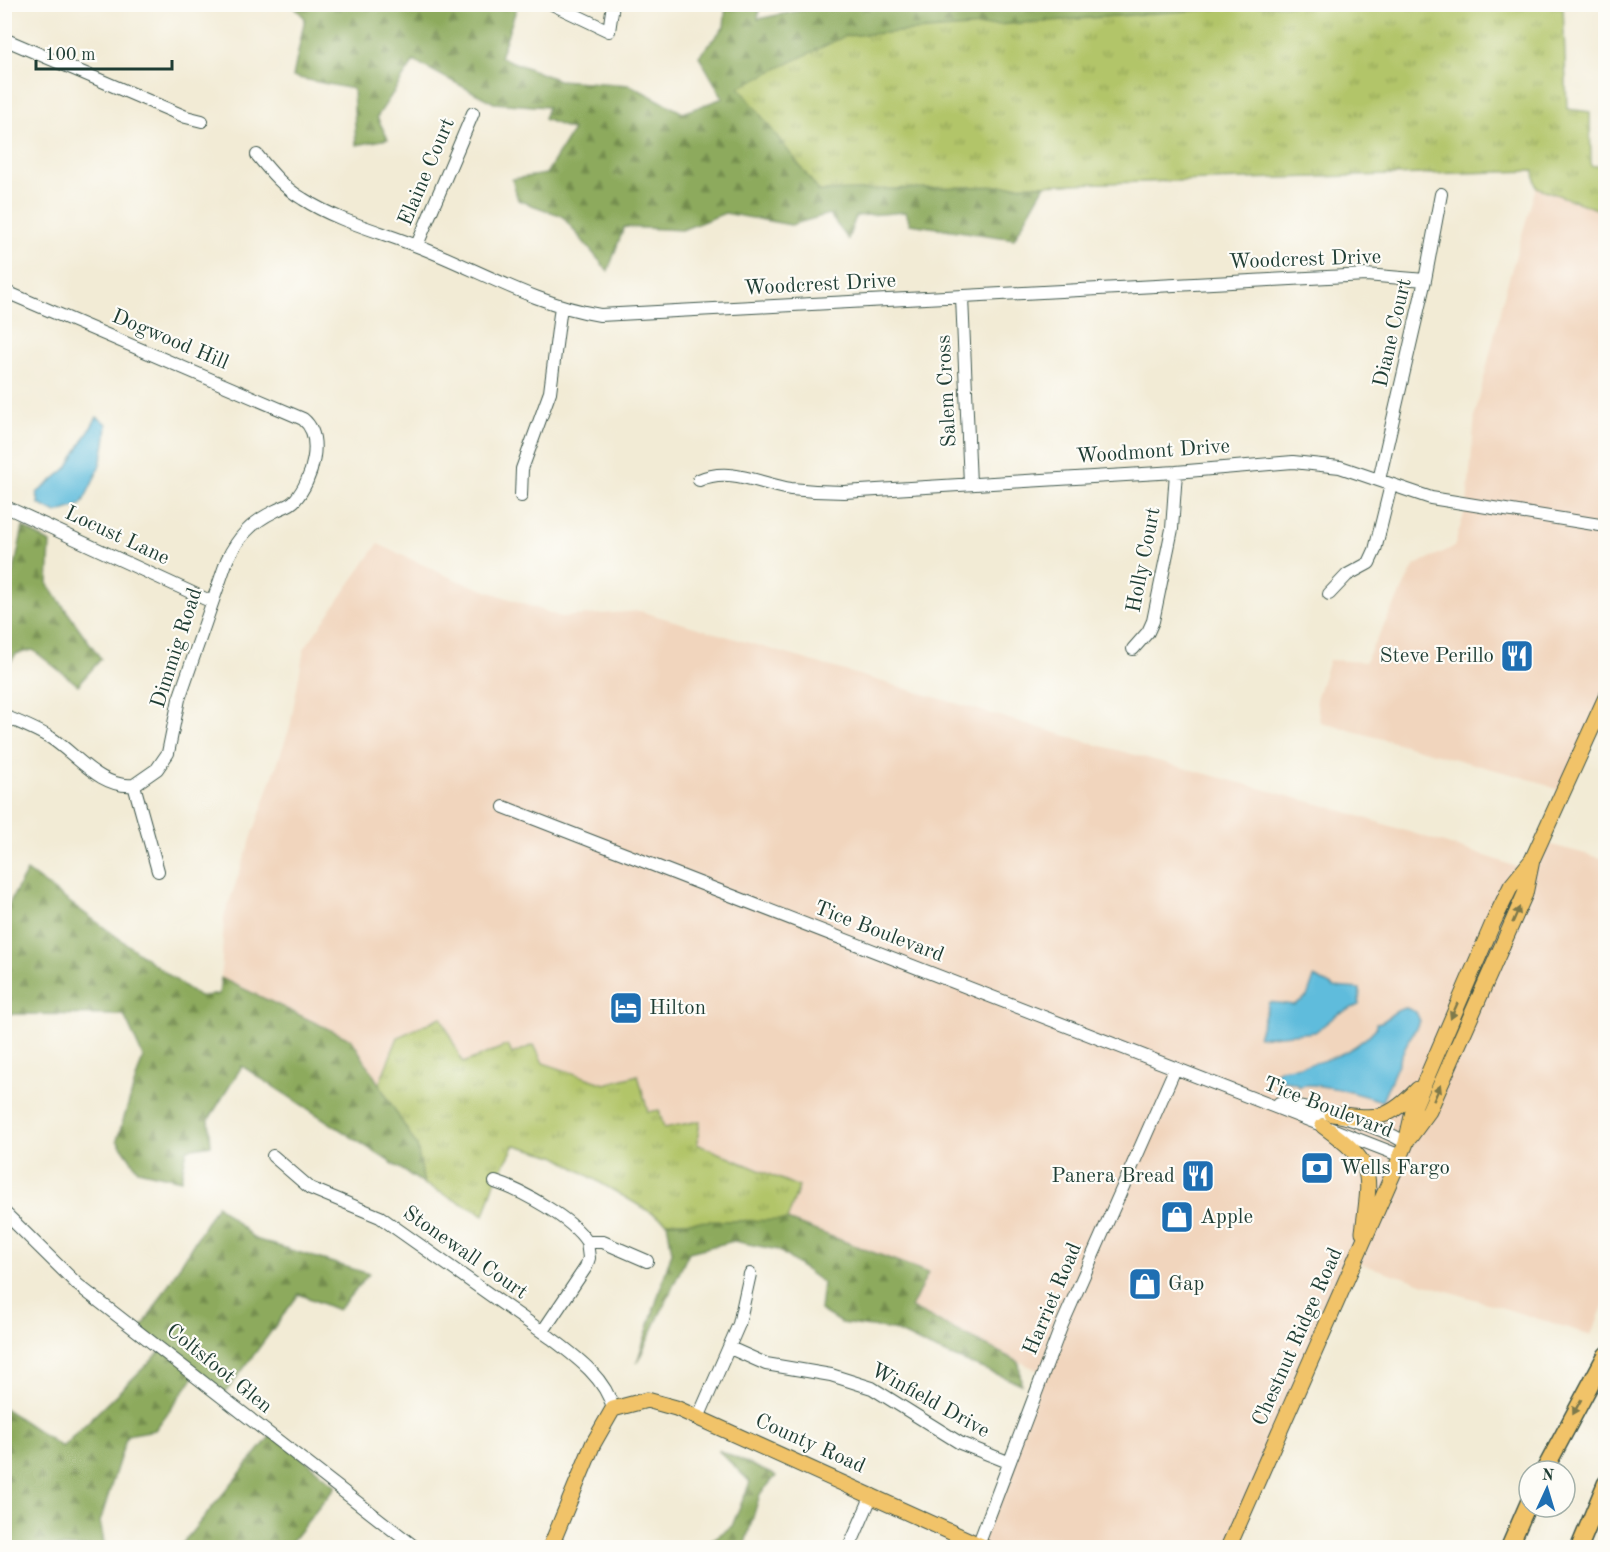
<svg xmlns="http://www.w3.org/2000/svg" width="1610" height="1552" font-family="'Old Standard TT',serif">
	<style>
		.built { fill: #f1d5bd }
		.forest { fill: url(#forest-firs); stroke: #567448; stroke-width: 1.5 }
		.park { fill: url(#park-tufts); stroke: #68814e; stroke-width: 1.5 }
		.water { fill: #5ebcdc; stroke: #3e7c88; stroke-width: 1.5 }
		.lines { fill: none; stroke-linecap: round; stroke-linejoin: round }
		.minor-casing { stroke: #3f574c; stroke-width: 14 }
		.major-casing { stroke: #3f574c; stroke-width: 17 }
		.highway-casing { stroke: #3f574c; stroke-width: 19 }
		.minor { stroke: #fff; stroke-width: 12 }
		.major { stroke: #f1c369; stroke-width: 15 }
		.highway { stroke: #f1c369; stroke-width: 16 }
		.oneway { fill: #7d794c }
		.labels { text-anchor: middle; dominant-baseline: central; stroke-width: 4.5; stroke-linejoin: round; paint-order: stroke }
		.street-label { font-size: 21px; fill: #1f3d34; stroke: #fdfcf7 }
		.poi-label { font-size: 21px; fill: #1f3d34; stroke: #fdfcf7; text-anchor: start }
	</style>
	<defs>
		<pattern id="forest-firs" width="22" height="20" patternUnits="userSpaceOnUse" patternTransform="scale(1.5)"><rect width="22" height="20" fill="#8daa5d"/><path d="M5 1l3.5 6h-7zM16 11l3.5 6h-7z" fill="#738c4e"/></pattern>
		<pattern id="park-tufts" width="24" height="20" patternUnits="userSpaceOnUse" patternTransform="scale(1.5)"><rect width="24" height="20" fill="#b2c569"/><path d="M3 7l-1-3M5 7V3M7 7l1-3M15 17l-1-3M17 17v-4M19 17l1-3" fill="none" stroke="#90a157"/></pattern>
	</defs>
	<rect width="100%" height="100%" fill="#fdfcf7"/>
	<filter id="ink" filterUnits="userSpaceOnUse"><feTurbulence type="fractalNoise" baseFrequency=".0167" numOctaves="2"/><feDisplacementMap in="SourceGraphic" scale="12" xChannelSelector="R" yChannelSelector="G"/><feConvolveMatrix kernelMatrix="1 2 1 2 8 2 1 2 1" color-interpolation-filters="sRGB"/></filter>
	<filter id="wash" filterUnits="userSpaceOnUse"><feTurbulence type="fractalNoise" baseFrequency=".008" numOctaves="4" result="noise"/><feDisplacementMap in="SourceGraphic" scale="24" xChannelSelector="R" yChannelSelector="G"/><feGaussianBlur stdDeviation="1.35" result="paint"/><feColorMatrix in="noise" values="0 0 0 0 0 0 0 0 0 0 0 0 0 0 0 0 0 1.4 0 .05"/><feComposite in="paint" operator="in"/></filter>
	<g filter="url(#wash)">
		<rect width="100%" height="100%" fill="#f2ebd5"/>
		<path class="built" d="M1536,187l69,25v485l-42,95 -27,-11 -216,-59 -4,-23 13,-39 36,2 50,-97 39,-18 13,-42 8,-90 30,-123z
			M378,544l78,36 105,37 79,-6 458,134 232,62 168,53 28,11 14,-29 65,17v443l-14,33 -237,-73 -126,285h-242l-8,-3 65,-171 -132,-65 16,-35 -140,-53 -120,2 -112,-66 -40,-11 -20,37 -11,33 -60,-31 -7,-38 -65,-106 -131,-62 3,-61 66,-190 14,-78z"/>
		<path class="forest" d="M832,4l438,1 -425,31 -27,155 227,-6 -31,54 -104,-15 -4,-12 -50,4 -8,23 -19,-25 -38,11 -66,-12 -43,17 -58,-3 -16,44 -46,-55 -44,-16 -6,-21 34,-5 27,-44 -29,-11 4,-12 -54,-4 -80,-42 -37,56 11,22 -32,6 -3,-56 -60,-12 12,-59 -13,-13h222l3,2 -17,50 58,23 72,5 53,28 40,-15 -24,-42 25,-29 2,-22h34l-2,14z
			M23,527l27,16 -2,42 53,74 -23,26 -45,-35 -17,4 -11,16v-89l9,-10z
			M27,871l172,126 20,-3 2,-16 131,62 65,106 7,38 -182,-118 -33,53 2,26 -24,4 -6,31 -43,-10 -21,-30 26,-83 -19,-42 -119,-1v-103z
			M217,1205l38,34 114,35 -31,36 -39,-16 -75,101 -28,-21 -41,56 -28,5 -27,87 5,25h-100l-1,-139 58,39 101,-98 -23,-18z
			M787,1220l141,53 -17,35 108,54 2,22 -90,-36 -37,-18 -53,-7 -21,-13 3,-27 -45,-33 -44,-9 -45,11 -52,111 35,-111 -5,-30z
			M273,1433l63,53 -49,61 -120,1 15,-4z
			M718,1450l58,26 -16,18 -16,53h-42l30,-21 18,-44z"/>
		<path class="park" d="M1270,5h293l4,104 23,3 1,54 14,-1v47l-69,-25 -2,-16 -715,20 -80,-104 106,-51z
			M441,1017l22,46 45,-18 4,9 22,-9 9,18 62,21 33,-9 10,37 11,-2 5,18 36,-7 -3,23 102,43 -12,33 -120,2 -112,-66 -40,-11 -20,37 -11,33 -60,-31 -7,-38 -38,-62 19,-47z"/>
		<path class="water" d="M97,417l10,7c-2,34 -10,52 -26,81l-25,8 -17,-9 -2,-11 30,-25z
			M1314,977l20,10 26,2 -1,16 -21,9 -23,18 -57,5 11,-35 25,3 13,-8z
			M1406,1008l10,4 4,9 -14,24 -24,56c-18,-5 -71,-22 -84,-14l-1,-3 -20,-6 -2,-5 4,-4c36,-4 72,-12 97,-41v-5c12,0 14,-13 30,-15z"/>
	</g>
	<g filter="url(#ink)">
		<g class="lines">
			<defs>
				<path id="minor" d="M552,4l57,27 4,-27
					M4,39l182,78 16,4
					M257,155c13,16 27,33 46,44 34,22 76,32 114,47 60,23 119,59 183,69l766,-40 59,5
					M417,245l56,-132
					M4,291l299,128c22,18 9,62 -8,81 -5,6 -13,7 -20,11 -23,11 -37,26 -48,49l-48,139 -11,54 -11,16 -23,16c-33,4 -58,-31 -83,-47 -15,-9 -30,-15 -47,-22
					M962,297l8,187
					M699,480c31,-14 61,4 92,9 18,2 35,3 53,3l332,-20 117,-10 47,5 91,31 175,28
					M1379,480l46,-200 16,-86
					M521,496l1,-27 28,-77 11,-86
					M4,506l208,96
					M1329,594l18,-19 22,-12 6,-13 16,-65
					M1133,649l15,-17 5,-11 19,-92 4,-57
					M134,785l24,86
					M504,807l897,349
					M1279,1103c43,9 90,17 127,40
					M273,1156l37,32 70,29 171,121c24,18 55,40 62,71
					M495,1182c26,8 78,37 92,60h16l44,19
					M4,1212l74,73 338,263
					M543,1331l43,-64 3,-9 -2,-16
					M730,1348l36,16 65,11 41,13 88,55 48,19
					M698,1418l41,-94 11,-50
					M849,1548l23,-53
					M977,1548l84,-221 114,-258"/>
				<path id="major" d="M1332,1114c45,4 53,9 86,-25
					M1323,1126c52,38 48,44 40,106
					M1410,1137l19,-26 96,-217 7,-34 74,-163
					M550,1548l43,-104 20,-35 34,-9 29,8 310,140
					M1228,1548l169,-383 9,-22 8,-36 79,-184 18,-37 21,-26"/>
				<path id="highway" d="M1544,1471l62,-116
					M1509,1548l20,-46
					M1579,1548l27,-65"/>
			</defs>
			<use href="#minor" class="minor-casing"/>
			<use href="#major" class="major-casing"/>
			<use href="#highway" class="highway-casing"/>
			<use href="#minor" class="minor"/>
			<use href="#major" class="major"/>
			<use href="#highway" class="highway"/>
		</g>
		<defs><path id="oneway-solid" d="M-6-.8H1V-3.2L6.5 0L1 3.2V.8H-6Z" transform="scale(1.5)"/></defs>
		<g class="oneway">
			<use href="#oneway-solid" transform="translate(1516 915) rotate(-66)"/>
			<use href="#oneway-solid" transform="translate(1454 1011) rotate(114)"/>
			<use href="#oneway-solid" transform="translate(1437 1093) rotate(-66)"/>
			<use href="#oneway-solid" transform="translate(1577 1407) rotate(119)"/>
		</g>
	</g>
	<defs>
		<symbol id="restaurant-square" viewBox="-11 -11 22 22"><rect x="-9" y="-9" width="18" height="18" rx="4" fill="#1f6fb2" stroke="#fdfcf7"/><path d="M-5-6h1v4h1v-4h1v4h1v-4h1v5L-1.5 .5V6h-2V.5L-5-1ZM5-6V6H3V1.5H1.5Q1.5-4 5-6Z" fill="#fff"/></symbol>
		<symbol id="hotel-square" viewBox="-11 -11 22 22"><rect x="-9" y="-9" width="18" height="18" rx="4" fill="#1f6fb2" stroke="#fdfcf7"/><path d="M-6-4.5h1.5V1H6V5H4.5V3h-9V5H-6ZM-4 0a1.8 1.8 0 1 1 3.6 0ZM.5 0V-2.5h3Q6-2.5 6 0Z" fill="#fff"/></symbol>
		<symbol id="bank-square" viewBox="-11 -11 22 22"><rect x="-9" y="-9" width="18" height="18" rx="4" fill="#1f6fb2" stroke="#fdfcf7"/><path d="M-6-4H6V4H-6ZM0-2.3a2.3 2.3 0 1 0 0 4.6a2.3 2.3 0 1 0 0-4.6Z" fill="#fff"/></symbol>
		<symbol id="shop-square" viewBox="-11 -11 22 22"><rect x="-9" y="-9" width="18" height="18" rx="4" fill="#1f6fb2" stroke="#fdfcf7"/><path d="M-5-2.5h2.3a2.7 3.5 0 0 1 5.4 0H5L5.5 6h-11ZM-1.5-2.5h3a1.5 2.3 0 0 0-3 0Z" fill="#fff"/></symbol>
	</defs>
	<g fill-rule="evenodd">
		<use href="#restaurant-square" x="1498" y="637" width="38" height="38"/>
		<use href="#hotel-square" x="607" y="989" width="38" height="38"/>
		<use href="#bank-square" x="1298" y="1149" width="38" height="38"/>
		<use href="#restaurant-square" x="1179" y="1157" width="38" height="38"/>
		<use href="#shop-square" x="1158" y="1198" width="38" height="38"/>
		<use href="#shop-square" x="1126" y="1265" width="38" height="38"/>
	</g>
	<g class="labels">
		<g class="street-label">
			<text transform="translate(427 172) rotate(-67)">Elaine Court</text>
			<text transform="translate(1305 260) rotate(-2)">Woodcrest Drive</text>
			<text transform="translate(820 285) rotate(-3)">Woodcrest Drive</text>
			<text transform="translate(1393 333) rotate(-77)">Diane Court</text>
			<text transform="translate(170 340) rotate(23)">Dogwood Hill</text>
			<text transform="translate(947 391) rotate(-93)">Salem Cross</text>
			<text transform="translate(1153 452) rotate(-4)">Woodmont Drive</text>
			<text transform="translate(117 536) rotate(25)">Locust Lane</text>
			<text transform="translate(1144 560) rotate(-79)">Holly Court</text>
			<text transform="translate(177 648) rotate(-72)">Dimmig Road</text>
			<text transform="translate(879 932) rotate(21)">Tice Boulevard</text>
			<text transform="translate(1328 1108) rotate(21)">Tice Boulevard</text>
			<text transform="translate(465 1253) rotate(35)">Stonewall Court</text>
			<text transform="translate(1053 1299) rotate(-67)">Harriet Road</text>
			<text transform="translate(1298 1337) rotate(-66)">Chestnut Ridge Road</text>
			<text transform="translate(219 1369) rotate(39)">Coltsfoot Glen</text>
			<text transform="translate(930 1401) rotate(29)">Winfield Drive</text>
			<text transform="translate(810 1444) rotate(24)">County Road</text>
		</g>
		<g class="poi-label">
			<text x="1494" y="656" text-anchor="end">Steve Perillo</text>
			<text x="649" y="1008">Hilton</text>
			<text x="1340" y="1168">Wells Fargo</text>
			<text x="1175" y="1176" text-anchor="end">Panera Bread</text>
			<text x="1200" y="1217">Apple</text>
			<text x="1168" y="1284">Gap</text>
		</g>
	</g>
	<rect width="1610" height="1552" fill="none" stroke="#fdfcf7" stroke-width="24"/>
	<g transform="translate(1547 1489) rotate(4)"><circle r="28" fill="#fdfcf7" stroke="#a4b0a9" stroke-width="1.5"/>
	<path d="M0-4.5L10 22L0 15L-10 22Z" fill="#1f6fb2"/>
	<text y="-9" font-size="16" font-weight="bold" text-anchor="middle" fill="#1f3d34">N</text>
	</g>
	<path d="M36 60v9h136v-9" fill="none" stroke="#1f3d34" stroke-width="3"/>
	<text x="45" y="60" font-size="18" fill="#1f3d34" stroke="#fdfcf7" stroke-width="4.5" paint-order="stroke">100 m</text>
</svg>
